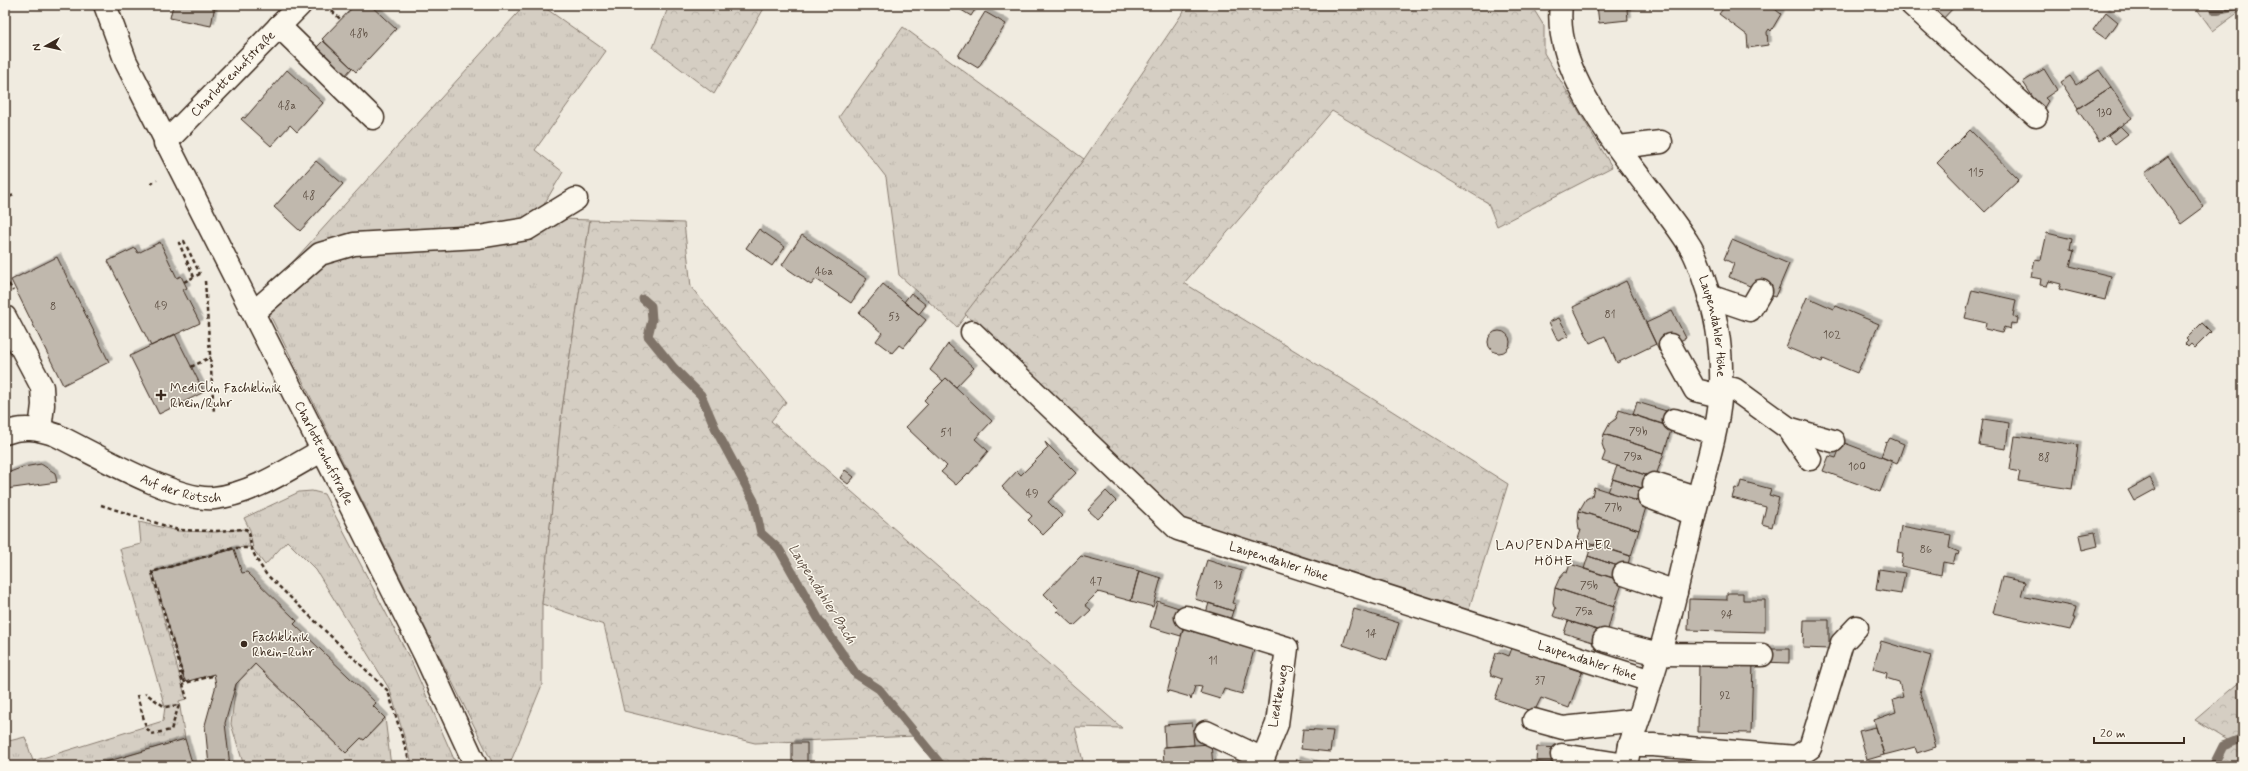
<svg xmlns="http://www.w3.org/2000/svg" width="2248" height="771" font-family="Mynerve,sans-serif">
	<style>
		.grass { fill: url(#grass-tufts); stroke: #887c70 }
		.forest { fill: url(#forest-crowns); stroke: #887c70 }
		.lines { fill: none; stroke-linecap: round; stroke-linejoin: round }
		.stream { stroke: #7f7367; stroke-width: 9 }
		.building { fill: #c0b8ad; stroke: #3b2a1e; filter: url(#shadow) }
		.minor-casing { stroke: #3b2a1e; stroke-width: 25 }
		.major-casing { stroke: #3b2a1e; stroke-width: 25 }
		.path { stroke: #3b2a1e; stroke-width: 2.5; stroke-dasharray: 4 3; stroke-linecap: butt }
		.minor { stroke: #fbf7ec; stroke-width: 22 }
		.major { stroke: #fbf7ec; stroke-width: 22 }
		.poi-dot { fill: #3b2a1e; stroke: #fbf7ec; stroke-width: 1.5 }
		.labels { text-anchor: middle; dominant-baseline: central; stroke-width: 3; stroke-linejoin: round; paint-order: stroke }
		.number-label { font-size: 11px; fill: #5c4e42 }
		.street-label { font-size: 13px; fill: #3b2a1e; stroke: #fbf7ec }
		.poi-label { font-size: 13px; fill: #3b2a1e; stroke: #fbf7ec; text-anchor: start }
		.neighbourhood-label { font-size: 14px; letter-spacing: 1px; fill: #3b2a1e; stroke: #fbf7ec }
		.water-label { font-size: 14px; font-style: italic; fill: #635448; stroke: #fbf7ec }
	</style>
	<defs>
		<pattern id="grass-tufts" width="24" height="20" patternUnits="userSpaceOnUse"><rect width="24" height="20" fill="#d5cec3"/><path d="M3 7l-1-3M5 7V3M7 7l1-3M15 17l-1-3M17 17v-4M19 17l1-3" fill="none" stroke="#b8b1a7"/></pattern>
		<pattern id="forest-crowns" width="20" height="18" patternUnits="userSpaceOnUse"><rect width="20" height="18" fill="#d5cec3"/><path d="M2 6a3 3 0 1 1 6 0M12 15a3 3 0 1 1 6 0" fill="none" stroke="#b8b1a7"/></pattern>
		<filter id="shadow"><feDropShadow dx="3.5" dy="-3.5" stdDeviation="0" flood-color="#0004"/></filter>
	</defs>
	<rect width="100%" height="100%" fill="#f0ebe0"/>
	<filter id="ink" filterUnits="userSpaceOnUse"><feTurbulence type="fractalNoise" baseFrequency=".025" numOctaves="2"/><feDisplacementMap in="SourceGraphic" scale="8" xChannelSelector="R" yChannelSelector="G"/><feConvolveMatrix kernelMatrix="1 2 1 2 8 2 1 2 1" color-interpolation-filters="sRGB"/></filter>
	<g filter="url(#ink)">
		<path class="grass" d="M525,5h16l65,46 -71,99 28,22 -27,46 54,2 -28,190 -20,194v81l-33,81h-15l-233,-469z
			M903,27l181,132 -127,168 -58,-52 -13,-98 -47,-60z
			M312,491l12,3 88,169 45,103h-44l-23,-76 -74,-120 -29,-29 -22,24 -12,-16 -3,-19 -6,-12 55,-26z
			M139,522l39,9 37,1 28,-3 5,3 2,15 -16,1 -83,24 35,127 -7,2 6,38 -93,27h-85l-2,-24 20,-5 8,24 130,-40 2,-14 -45,-158 21,-5z
			M255,664l91,89 15,-15 3,2 21,-22 6,48h-147l-13,-42 5,-40z"/>
		<path class="forest" d="M669,5h97l-52,89 -61,-46z
			M1188,5h343l13,21v27l68,114 -115,59 -9,-23 -156,-92 -148,172 162,99 162,102 -40,128 -291,-93 -212,-205 119,-155z
			M2194,5h49v4l-30,22z
			M590,220l94,3 7,64 95,115 -15,19 351,307 -47,-1 9,39h-147l-22,-30 -160,7 -131,-32 -20,-86 -62,-21 20,-194z
			M2243,679v87h-27l13,-25 -34,-21z"/>
		<g class="lines">
			<path class="stream" d="M2212,5l3,5 25,-5
				M643,299l8,7 1,14 -4,16 26,32 27,27 16,37 37,69 7,32 18,16 39,69 38,56 23,15 63,77
				M2213,766l10,-20 20,-8"/>
		</g>
		<path class="building" d="M173,5h42l-4,21 -41,-8z
			M355,5h15l26,24 -40,43 -34,-33z
			M953,5h25l-7,11z
			M1597,5h45v2l-15,2 1,11 -29,3z
			M1726,5h44l11,9 -10,17 -2,-2 -2,3 1,13 -20,3 -1,-13 -28,-21z
			M1919,5h37l-17,18z
			M985,12l21,12 -28,44 -20,-12z
			M2106,12l12,10 -12,17 -13,-9z
			M323,41l29,27 -9,10 -30,-27z
			M2044,69l13,21 -12,8 3,3 -6,10 -19,-29z
			M287,70l36,33 -26,29 -7,-7 -19,21 -30,-27 2,-2 2,1z
			M2099,70l12,17 -33,21 -17,-26 9,-6 6,9z
			M2111,87l21,31 -33,23 -22,-32z
			M2120,126l8,8 -13,10 -7,-9z
			M1970,130l49,50 -34,32 -48,-49z
			M2168,156l36,51 -23,17 -36,-51z
			M316,161l27,23 -43,47 -26,-24z
			M759,229l26,18 -13,19 -26,-18z
			M2047,233l25,6 -2,11 4,1 -4,15 41,10 -6,24 -46,-11 2,-5 -12,-3 -2,5 -7,-1 1,-6 -10,-2 4,-18 6,1z
			M802,235l65,44 -16,24 -35,-24 -5,6 -29,-20z
			M1732,240l57,24 -14,33 -46,-20 5,-13 -10,-5z
			M160,242l17,36 4,-2 6,12 -4,2 17,33 -49,23 -43,-85 27,-13 3,5z
			M57,257l52,105 -46,23 -52,-105z
			M1626,281l30,63 -39,19 -12,-27 -15,7 -17,-36z
			M883,284l43,36 -23,28 -4,-3 -7,8 -16,-12 6,-8 -23,-20z
			M1972,290l44,10 -3,16 5,2 -1,6 -6,-1 -1,6 -6,-2 -2,6 -17,-4 1,-6 -21,-5z
			M911,293l15,12 -7,9 -15,-12z
			M1807,297l27,12 2,-3 43,18 -22,49 -34,-14 -1,3 -36,-15z
			M1672,311l14,27 -27,13 -13,-28z
			M1559,318l10,18 -11,5 -9,-19z
			M2202,323l9,9 -16,16 -4,-4 -3,3 -3,-3 3,-3 -2,-2z
			M1488 342a11 11 0 1 1 22 0a11 11 0 1 1-22 0Z
			M175,334l29,58 -45,22 -29,-58z
			M948,344l26,24 -18,19 -10,-9 -3,3 -13,-11z
			M946,378l46,43 -17,18 13,12 -19,23 -1,-1 -12,12 -15,-13 6,-6 -41,-39 22,-23 -4,-4z
			M1637,402l39,12 -5,13 -38,-12z
			M1619,410l53,17 -8,26 -60,-19 6,-11 6,-4z
			M1983,419l26,4 -3,26 -27,-4z
			M1604,434l60,19 -9,25 -53,-17 3,-8 -3,-9z
			M2015,436l63,9 -6,44 -54,-8 2,-9 -10,-2z
			M1890,438l14,6 -7,20 -16,-7 5,-15 1,1z
			M1045,442l31,31 -28,29 14,14 -19,19 -15,-15 4,-4 -30,-29 15,-16 4,4 27,-27z
			M1842,442l50,19 -12,31 -57,-21 6,-15 7,2z
			M41,464l14,9 2,9 -51,7 -1,-15 18,-7z
			M1617,466l38,12 -4,13 -39,-12z
			M845,470l9,7 -6,7 -8,-6z
			M2150,478l6,11 -22,12 -6,-11z
			M1613,479l38,12 -4,13 -39,-12z
			M1741,481l30,8 -2,6 10,3 -7,29 -10,-3 4,-17 -34,-9 3,-10 4,1z
			M1594,487l53,17 -8,26 -60,-19 7,-12 6,-3z
			M1106,491l10,10 -18,18 -10,-9z
			M1579,511l60,19 -8,26 -53,-17 3,-9h-2l-1,-9z
			M1901,526l50,9 -2,13 10,4 -1,3 -2,-1 -3,10 -10,-2 -2,13 -40,-9 2,-13 -6,-1z
			M2095,532l3,14 -16,4 -3,-15z
			M1592,544l38,12 -3,13 -39,-13z
			M234,549l8,24 5,-1 50,49 -3,3 82,79 -3,3 12,12 -21,22 -3,-2 -15,15 -91,-89 -19,20 -11,39 5,43h-21l-4,-41 11,-40 -2,-11 -29,8 -32,-110z
			M1081,556l58,15 -8,30 -33,-9 -13,13 6,5 -17,16 -16,-15 -2,1 3,-3 -15,-15z
			M1588,556l39,13 -5,12 -38,-12z
			M1207,560l35,11 -10,32 4,1 -3,7 -38,-12z
			M1570,564l53,17 -9,26 -59,-19 4,-9 6,-7 2,1z
			M1879,569l26,4 -4,21 -25,-4z
			M1139,571l22,7 -8,29 -22,-6z
			M2002,577l23,5 -4,14 55,11 -3,11h2l-5,12 -77,-17z
			M1555,588l59,19 -7,26 -54,-17 3,-8 -2,-1 -1,-5z
			M1727,593h16v7h22v32l-77,-2 1,-31 38,1z
			M1157,601l31,10 -7,25 -31,-9z
			M1209,603l24,8 -4,12 -24,-7z
			M1354,609l45,14 -12,37 -44,-15z
			M1804,620h25v29l-26,-1z
			M1568,621l38,12 -4,12 -38,-12z
			M1184,626l71,20 -13,48 -18,-5 -4,10 -20,-6 2,-6 -7,-1 -4,14 -1,-3 -21,-6 -2,2z
			M1881,641l50,15 -11,37 16,54 -19,6 -2,-6 -31,8 -10,-35 22,-8 -3,-12 10,-3 -4,-15 -13,-4 1,-5 -14,-4z
			M1512,648l70,24 -13,36 -28,-10 -7,14 -39,-13 7,-20 -11,-4 -1,-3 6,-19 3,-1 10,4z
			M1762,649h27v14l-27,-1z
			M1699,660l54,1 -2,72 -53,-1z
			M1192,723l2,22 -29,2 -1,-22z
			M1876,727l8,28 -17,5 -8,-29z
			M1303,729l30,2 -3,21 -29,-3z
			M185,739l8,27h-101z
			M792,743h15v23h-15z
			M1211,744l2,22h-49l-1,-19z
			M1537,747l26,1 -1,15 -26,-1z
			M1297,759l23,7h-25z
			M1536,762l14,1v-1l28,3 -42,1z"/>
		<g class="lines">
			<defs>
				<g id="minor">
					<path id="s1" d="M1561,5c-10,79 87,175 127,238 8,11 13,27 17,40 12,33 17,68 16,102 -1,39 -14,77 -23,114 -9,36 -17,73 -26,109 -11,46 -27,92 -42,137l-4,21"/>
					<path d="M1912,5l124,111"/>
					<path d="M279,26l94,92"/>
					<path id="s2" d="M165,143l135,-138"/>
					<path d="M1619,147l42,-5"/>
					<path d="M1709,296l41,14 11,-19"/>
					<path d="M254,312l66,-58 34,-10 125,-7 48,-8 49,-30"/>
					<path d="M5,317l37,70 1,18 -3,25"/>
					<path id="s3" d="M972,332l206,197 473,152"/>
					<path d="M1670,345l25,45 25,6"/>
					<path d="M1721,387l13,2 54,39 45,13"/>
					<path d="M1674,420l40,13"/>
					<path d="M1788,428l22,31"/>
					<path id="s4" d="M5,433c18,-7 34,-4 51,2 37,18 121,67 158,63 39,-4 76,-30 109,-48"/>
					<path d="M1654,484l44,14"/>
					<path d="M1649,497l45,17"/>
					<path d="M1624,574l52,18"/>
					<path d="M1186,617l101,31 -10,76 -17,42"/>
					<path d="M1604,640l55,14 103,1"/>
					<path d="M1534,720l29,8 75,-8"/>
					<path d="M1206,732l57,27"/>
					<path d="M1630,745h23l143,12 14,-9 32,-105 15,-16"/>
					<path d="M1562,755l64,10"/>
				</g>
				<g id="major">
					<path id="s5" d="M105,5l21,57 215,425 83,166 52,113"/>
				</g>
			</defs>
			<use href="#minor" class="minor-casing"/>
			<use href="#major" class="major-casing"/>
			<path class="path" d="M327,6l14,14
				M151,184l6,-4
				M5,201l8,-6
				M194,277l-15,-34 5,-2 16,33
				M5,280l1,-1 7,12
				M205,281l9,132
				M184,282l18,-9
				M191,367l20,-10
				M101,505l77,25 37,1 31,-2c6,5 3,13 6,20 3,9 9,17 14,25l122,117 23,75
				M183,673h-3l7,26
				M212,676l-27,7 -33,-111 82,-24h17
				M137,695l9,32 5,7 20,-4 8,-25 -14,2 -20,-14"/>
			<use href="#minor" class="minor"/>
			<use href="#major" class="major"/>
		</g>
	</g>
	<g class="poi-dot">
		<path d="M159 389h4v4h4v4h-4v4h-4v-4h-4v-4h4z"/>
		<circle cx="244" cy="644" r="4"/>
	</g>
	<g class="labels">
		<g class="number-label">
			<text x="359" y="34">48b</text>
			<text x="287" y="106">48a</text>
			<text x="2104" y="113">130</text>
			<text x="1976" y="173">115</text>
			<text x="309" y="196">48</text>
			<text x="824" y="272">46a</text>
			<text x="161" y="306">49</text>
			<text x="53" y="307">8</text>
			<text x="1610" y="315">81</text>
			<text x="894" y="317">53</text>
			<text x="1832" y="335">102</text>
			<text x="1638" y="432">79b</text>
			<text x="946" y="433">51</text>
			<text x="1633" y="457">79a</text>
			<text x="2044" y="458">88</text>
			<text x="1857" y="467">100</text>
			<text x="1032" y="494">49</text>
			<text x="1613" y="508">77b</text>
			<text x="1926" y="550">86</text>
			<text x="1096" y="582">47</text>
			<text x="1218" y="585">13</text>
			<text x="1589" y="586">75b</text>
			<text x="1584" y="612">75a</text>
			<text x="1727" y="615">94</text>
			<text x="1371" y="634">14</text>
			<text x="1213" y="661">11</text>
			<text x="1540" y="681">37</text>
			<text x="1725" y="696">92</text>
		</g>
		<g class="street-label">
			<text stroke="none"><textPath href="#s2" startOffset="97">Charlottenhofstraße</textPath></text>
			<text stroke="none"><textPath href="#s1" startOffset="363">Laupendahler Höhe</textPath></text>
			<text stroke="none"><textPath href="#s5" startOffset="499">Charlottenhofstraße</textPath></text>
			<text stroke="none"><textPath href="#s4" startOffset="189">Auf der Rötsch</textPath></text>
			<text stroke="none"><textPath href="#s3" startOffset="391">Laupendahler Höhe</textPath></text>
			<text stroke="none"><textPath href="#s3" startOffset="715">Laupendahler Höhe</textPath></text>
			<text transform="translate(1279 696) rotate(-80)">Liedtkeweg</text>
		</g>
		<g class="poi-label">
			<text x="170" y="388">MediClin Fachklinik<tspan x="170" dy="15">Rhein/Ruhr</tspan></text>
			<text x="252" y="637">Fachklinik<tspan x="252" dy="15">Rhein-Ruhr</tspan></text>
		</g>
		<g class="neighbourhood-label">
			<text x="1554" y="545">LAUPENDAHLER<tspan x="1554" dy="16">HÖHE</tspan></text>
		</g>
		<g class="water-label">
			<text transform="translate(822 594) rotate(58)">Laupendahler Bach</text>
		</g>
	</g>
	<rect width="2248" height="771" fill="none" stroke="#fbf7ec" stroke-width="20"/>
	<rect x="10" y="10" width="2228" height="751" fill="none" stroke="#3b2a1e" stroke-width="1.5" filter="url(#ink)"/>
	<g transform="translate(46 46) rotate(262)" stroke="#fbf7ec" stroke-width="3" paint-order="stroke">
	<path d="M0-3L7 15L0 10L-7 15Z" fill="#3b2a1e"/>
	<text y="-6" font-size="11" font-weight="bold" text-anchor="middle" fill="#3b2a1e">N</text>
	</g>
	<path d="M2094 737v6h90v-6" fill="none" stroke="#3b2a1e" stroke-width="2"/>
	<text x="2100" y="737" font-size="12" fill="#3b2a1e" stroke="#fbf7ec" stroke-width="3" paint-order="stroke">20 m</text>
</svg>
